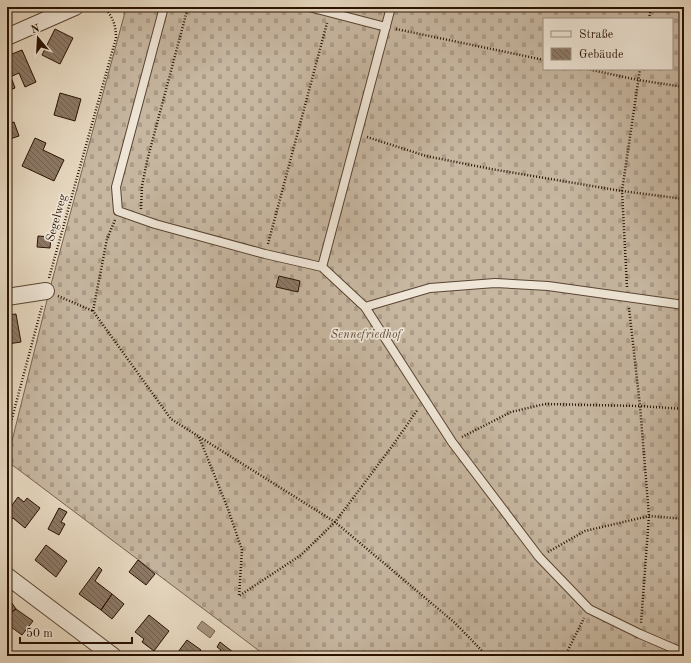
<svg xmlns="http://www.w3.org/2000/svg" width="691" height="663" font-family="'Old Standard TT',serif">
	<style>
		.cemetery { fill: url(#cemetery-stones); stroke: #786452; fill-rule: evenodd }
		.water { fill: #a79580; stroke: #75614e }
		.building { fill: url(#building-back-hatch); stroke: #2a1203 }
		.lines { fill: none; stroke-linecap: round; stroke-linejoin: round }
		.lane-casing { stroke: #594432; stroke-width: 10 }
		.street-casing { stroke: #594432; stroke-width: 18 }
		.path { stroke: #2a1203; stroke-width: 2.5; stroke-dasharray: 1 2; stroke-linecap: butt }
		.lane { stroke: #efe6d7; stroke-width: 8 }
		.street { stroke: #efe6d7; stroke-width: 16 }
		.labels { text-anchor: middle; dominant-baseline: central; stroke-width: 3.5; stroke-linejoin: round; paint-order: stroke }
		.street-label { font-size: 12px; fill: #2a1203; stroke: #efe6d7 }
		.park-label { font-size: 12px; font-style: italic; fill: #614c3a; stroke: #efe6d7 }
	</style>
	<defs>
		<pattern id="cemetery-stones" width="16" height="16" patternUnits="userSpaceOnUse"><rect width="16" height="16" fill="#c7b7a1"/><path d="M2 7V4a2 2 0 0 1 4 0v3zM10 15v-3a2 2 0 0 1 4 0v3z" fill="#ab9c89"/></pattern>
		<pattern id="building-back-hatch" width="6" height="6" patternUnits="userSpaceOnUse"><rect width="6" height="6" fill="#8c7966"/><path d="M-1 5l2 2M0 0l6 6M5-1l2 2" fill="none" stroke="#736252"/></pattern>
	</defs>
	<rect width="100%" height="100%" fill="#e7d9c1"/>
	<filter id="stains"><feTurbulence type="fractalNoise" baseFrequency=".005" numOctaves="4"/><feColorMatrix values="0 0 0 0 .2 0 0 0 0 .09 0 0 0 0 .02 0 0 0 .5 -.17"/></filter>
	<radialGradient id="worn" r=".72"><stop offset=".6" stop-color="#630" stop-opacity="0"/><stop offset="1" stop-color="#630" stop-opacity=".3"/></radialGradient>
	<path class="cemetery" d="M124,7h560v649h-418l-259,-195 43,-173 74,-272zM544,19h128v50h-128z"/>
	<path class="water" d="M202,621l13,10 -5,7 -13,-10z"/>
	<path class="building" d="M7,7h19l-19,6z
		M55,29l18,9 -13,26 -18,-9z
		M22,50l14,32 -11,5 -6,-14 -11,5 -1,-4v-18z
		M11,77l4,11 -8,3v-13z
		M60,93l21,6 -6,22 -21,-6z
		M14,122l5,14 -12,4v-16z
		M35,138l11,5 -3,7 21,10 -10,21 -32,-15z
		M38,236l13,1 -1,11 -13,-1z
		M279,276l21,5 -2,11 -22,-5z
		M16,314l5,28 -13,2 -1,-5v-24z
		M18,497l6,5 3,-4 13,10 -15,20 -12,-10 -3,3 -3,-3v-6z
		M59,508l8,4 -6,10 4,2 -6,11 -11,-6z
		M46,545l21,16 -11,16 -21,-17z
		M138,560l17,14 -9,11 -17,-13z
		M99,567l3,3 -7,11 17,13 -11,16 -22,-16z
		M112,594l12,10 -12,15 -11,-9z
		M7,596l9,13 -9,6z
		M16,609l17,12 -11,14 -15,-11v-9z
		M149,615l20,16 -15,20 -12,-9 2,-3 -9,-7z
		M187,640l14,10 -5,6h-21z
		M220,642l18,14h-17l-4,-3 4,-3 -4,-3z
		M45,652l2,4h-9z
		M251,652l4,4h-9z"/>
	<g class="lines">
		<defs>
			<path id="lane" d="M164,7l-48,180 2,24 37,13 110,30 57,13 43,40 87,135 87,115 50,52 51,25 44,19
				M309,7l77,20
				M322,267l69,-260
				M365,307l65,-19 65,-5 53,3 136,19"/>
			<path id="street" d="M7,37l68,-30
				M7,297l39,-6
				M7,576l106,80"/>
		</defs>
		<use href="#lane" class="lane-casing"/>
		<use href="#street" class="street-casing"/>
		<path class="path" d="M649,19l2,-12
			M396,29l148,31
			M587,69l51,11 46,7
			M367,137l59,19 65,13 131,22 62,8
			M141,209l1,-23 5,-25 41,-154
			M115,220l-8,19 -14,72 78,108 164,103 120,101 32,33
			M268,244l59,-221
			M49,278l67,-240c0,-13 -3,-21 -12,-31
			M627,287l-5,-96 18,-122
			M58,296l35,15
			M629,308l11,98 9,110 -8,107
			M7,437l35,-131
			M199,437l29,72 14,41 -3,46 62,-41 34,-33 58,-77 25,-36
			M462,437l49,-25 34,-8 95,2 44,3
			M548,552l37,-21 64,-15 35,3
			M565,656l19,-38"/>
		<use href="#lane" class="lane"/>
		<use href="#street" class="street"/>
	</g>
	<g class="labels">
		<g class="street-label">
			<text transform="translate(57 218) rotate(-74)">Segelweg</text>
		</g>
		<g class="park-label">
			<text x="366" y="335">Sennefriedhof</text>
		</g>
	</g>
	<rect width="691" height="663" fill="none" stroke="#e7d9c1" stroke-width="24"/>
	<rect x="8" y="8" width="675" height="647" fill="none" stroke="#2a1203" stroke-width="2"/>
	<rect x="12" y="12" width="667" height="639" fill="none" stroke="#2a1203"/>
	<rect x="543" y="18" width="130" height="52" fill="#efe6d7" stroke="#a09182"/>
	<rect x="551" y="31" width="20" height="6" fill="#efe6d7" stroke="#a09182"/>
	<text x="579" y="38" font-size="12" fill="#2a1203">Straße</text>
	<rect x="551" y="48" width="20" height="12" fill="url(#building-back-hatch)" stroke="#a09182"/>
	<text x="579" y="58" font-size="12" fill="#2a1203">Gebäude</text>
	<g transform="translate(38 38) rotate(342)" stroke="#efe6d7" stroke-width="3" paint-order="stroke">
	<path d="M0-3L7 15L0 10L-7 15Z" fill="#2a1203"/>
	<text y="-6" font-size="11" font-weight="bold" text-anchor="middle" fill="#2a1203">N</text>
	</g>
	<path d="M20 637v6h112v-6" fill="none" stroke="#2a1203" stroke-width="2"/>
	<text x="26" y="637" font-size="12" fill="#2a1203" stroke="#efe6d7" stroke-width="3" paint-order="stroke">50 m</text>
	<rect width="100%" height="100%" filter="url(#stains)"/>
	<rect width="100%" height="100%" fill="url(#worn)"/>
</svg>
